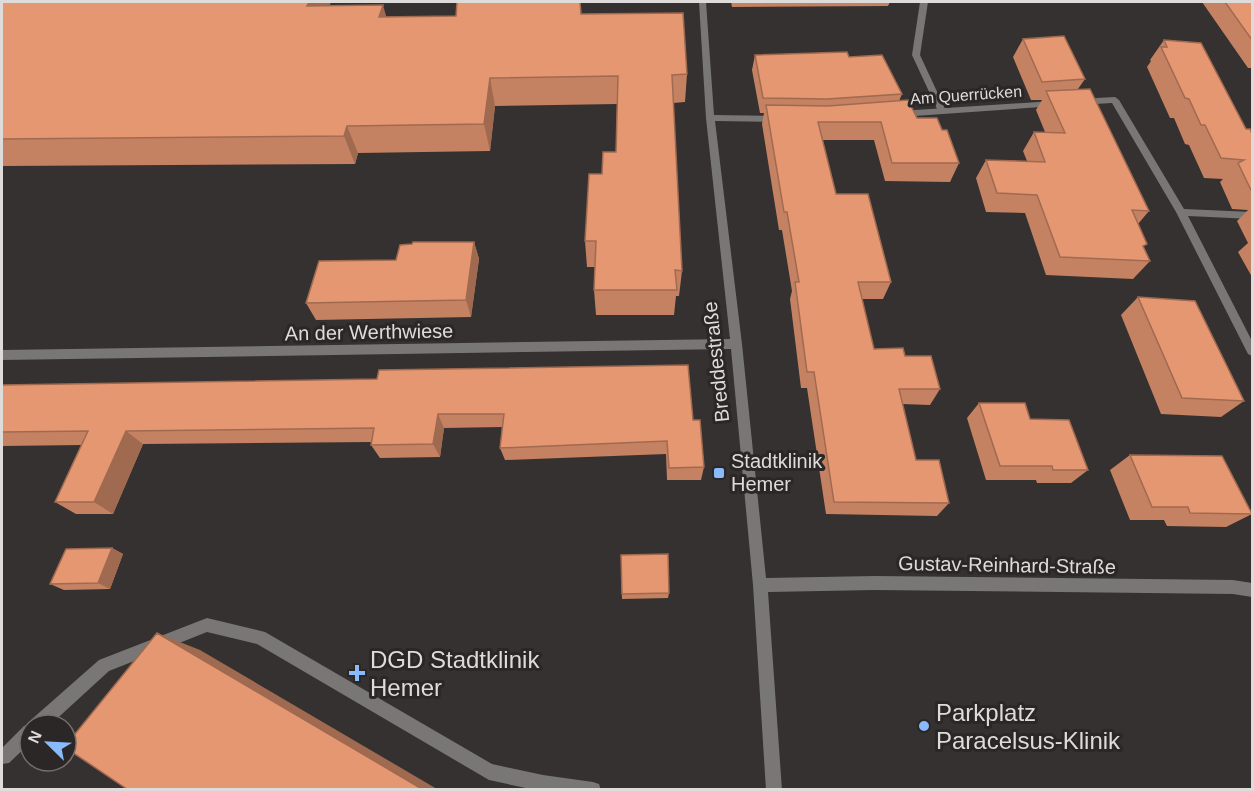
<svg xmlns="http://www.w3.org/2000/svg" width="1254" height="791" font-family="Helvetica,sans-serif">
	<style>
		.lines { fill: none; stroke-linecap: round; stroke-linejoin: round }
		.service { fill: #787776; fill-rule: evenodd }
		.minor { fill: #787776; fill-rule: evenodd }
		.wall { fill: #c58262 }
		.shaded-wall { fill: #a06a50 }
		.building { fill: #e59772; stroke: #a06a50; stroke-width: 1.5 }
		.poi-dot { fill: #88bafc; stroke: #2a2726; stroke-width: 2 }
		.labels { text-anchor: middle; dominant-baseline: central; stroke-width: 6; stroke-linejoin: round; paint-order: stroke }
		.far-street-label { font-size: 16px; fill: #dedcdb; stroke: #2a2726 }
		.street-label { font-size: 20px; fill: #dedcdb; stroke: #2a2726 }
		.poi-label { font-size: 20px; fill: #dedcdb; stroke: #2a2726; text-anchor: start }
		.near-poi-label { font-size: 24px; fill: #dedcdb; stroke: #2a2726; text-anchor: start }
	</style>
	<rect width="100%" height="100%" fill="#343130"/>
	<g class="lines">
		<path class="service" d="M920,2h8l-8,53 26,56 -4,3 -4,-3 -26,-56z
			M207,618l58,14 227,132 51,11 50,7 6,2 2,6h-66l-46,-10 -232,-136 -50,-12 -98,39 -59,54h-20v18l-21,20 -7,1v-16l22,-22 6,-2 2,-5 67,-59z"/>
		<path class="minor" d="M699,2h7l8,113 63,1 4,3 -4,3 -62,-1 27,223 24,234 109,-2 358,4 19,3v14l-19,-3 -358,-4 -107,2 14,198h-16l-13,-205 -22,-236 -729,11v-10l728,-11 -24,-221z
			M1115,97l4,3 65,109 68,3v7l-64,-3 64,125v15l-4,-2 -72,-142 -64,-109 -33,2 -4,-3 4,-3z
			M1053,101l3,1v4l-156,11 -4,-3 4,-3z"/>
	</g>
	<path class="wall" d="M2,2h329l-2,4 58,11 194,-3 106,60 -2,28 -12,1 9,168 -3,25h-3l-2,19h-78l-2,-25 1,-23h-8l-2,-26 17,-67 14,-22 1,-48 -122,2 -5,45 -132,2 -3,11 -353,2z
		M731,2h159l-2,4 -156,1z
		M1202,2h50v66h-4z
		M1023,39l62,40 -7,10 71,122 -11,13 5,24 7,13 -17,18 -87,-4 -21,-62 -39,-1 -10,-34 10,-18 41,1 -4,-10 11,-19h11l-9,-22 6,-10h-11l-18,-43z
		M1164,40l82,89 6,5v143l-14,-25 10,-9 -11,-22 11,-11 -16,-1 -12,-27 3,-3 -19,-1 -15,-33 -4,-1 -11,-26h-4l-23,-51 4,-6 -1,-1z
		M755,55l94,2 53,37 -3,7 18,17 25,12 17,33 -9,19 -65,-1 -11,-41h-52l14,54 55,88 -8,17h-21l12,50 31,7 35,33 -10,16 -28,-1 14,56 33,43 -12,13 -111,-2 -19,-126h-6l-11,-89 2,-8 -10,-61h-3l-17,-106 2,-11h-4l-8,-43z
		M474,242l5,17 -8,58 -155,3 -10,-17 90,-43z
		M1138,297l106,104 -23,16 -60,-3 -40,-99z
		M2,385l691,35 11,47 -3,13h-34l-1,-26 -161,6 -5,-12 2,-21 -58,1 -4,29 -60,1 -9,-13 1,-3 -229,2 -30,70h-37l-21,-12 27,-57 -80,1z
		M979,403l51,16 58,51 -17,13h-34l-1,-3h-50l-19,-62z
		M1130,455l122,59 -26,13 -59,-1 -3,-6h-34l-20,-50z
		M112,548l11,6 -13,35 -46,1 -14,-6z
		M621,555l48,38 -1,5 -46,1z"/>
	<path class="shaded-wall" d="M309,2h22l-13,32 -11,-28z
		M383,5l8,28 -12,-16z
		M490,78l5,28 -5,45 -6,-27z
		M347,126l11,27 -3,11 -11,-28z
		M474,242l5,17 -8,58 -5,-17z
		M438,414l6,14 -4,29 -7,-13z
		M126,431l17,13 -30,70 -19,-12z
		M112,548l11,6 -13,35 -12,-6z
		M157,633l43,17 237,139h-15z"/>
	<path class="building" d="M2,2h307l-2,4 76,-1 -4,12 77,-1 1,-14h123l1,12 102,-1 4,61 -15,1 10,196 -7,-1 2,20h-83l2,-49h-11l4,-67h13l1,-22h13l2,-76 -128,2 -6,46 -137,2 -3,10 -342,3z
		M1225,2h27v38z
		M1064,36l21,43 -43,3 -19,-43z
		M1164,40l37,3 45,86h4l2,5v56h-1l-13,-27 6,-3 -23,-2 -16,-33h-4l-12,-26 -4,-1 -24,-51h6z
		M847,52l2,5 33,-2 20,39 -75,5 -64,-1 -8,-43z
		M1090,89l59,122 -17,-1 15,34 -4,2 7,15 -90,-4 -23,-62 -40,-2 -11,-33 59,2 -11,-30 31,1 -19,-42z
		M908,100l9,18h20l5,12h5l12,33h-67l-11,-41h-63l18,72h32l23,88h-33l16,67 29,-1 2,8h26l9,33h-41l17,71h23l10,43 -115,-1 -20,-130h-7l-12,-90h4l-12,-70h-3l-18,-107 62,1z
		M413,242h61l-8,58 -160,3 13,-42 77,-1 4,-15 12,-1z
		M1138,297l57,4 49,100 -62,-3z
		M688,365l5,55h7l4,47 -35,1 -2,-27 -167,7 4,-34h-66l-5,30 -62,1 3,-17 -248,3 -32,71h-39l33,-71 -86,1v-47l375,-6 2,-9z
		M979,403h46l5,16 39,1 19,50h-35l-1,-4h-52z
		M1130,455l92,1 30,58 -62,-1 -2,-6h-36z
		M112,548l-14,35 -48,1 16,-35z
		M668,554l1,39 -47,1 -1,-39z
		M157,633l265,156h-295l-61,-41v-3z"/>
	<g class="poi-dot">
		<rect x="713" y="467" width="12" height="12" rx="3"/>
		<path d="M354 664h6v6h6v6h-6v6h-6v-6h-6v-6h6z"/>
		<circle cx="924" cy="726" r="6"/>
	</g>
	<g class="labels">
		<g class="far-street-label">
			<text transform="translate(966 95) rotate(-4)">Am Querrücken</text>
		</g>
		<g class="street-label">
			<text transform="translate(369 332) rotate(-1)">An der Werthwiese</text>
			<text transform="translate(716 362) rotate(-96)">Breddestraße</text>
			<text transform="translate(1007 565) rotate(1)">Gustav-Reinhard-Straße</text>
		</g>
		<g class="poi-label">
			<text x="731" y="461">Stadtklinik<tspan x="731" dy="23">Hemer</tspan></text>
		</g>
		<g class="near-poi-label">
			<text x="370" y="659">DGD Stadtklinik<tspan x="370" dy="28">Hemer</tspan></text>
			<text x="936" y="712">Parkplatz<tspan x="936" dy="28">Paracelsus-Klinik</tspan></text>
		</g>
	</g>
	<rect width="1254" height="791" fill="none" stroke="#dedcdb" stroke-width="6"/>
	<g transform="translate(48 743) rotate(294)"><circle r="28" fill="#2a2726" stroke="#726f6e" stroke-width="1.5"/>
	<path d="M0-4.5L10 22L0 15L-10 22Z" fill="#88bafc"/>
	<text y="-9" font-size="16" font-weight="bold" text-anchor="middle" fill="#dedcdb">N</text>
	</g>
</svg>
